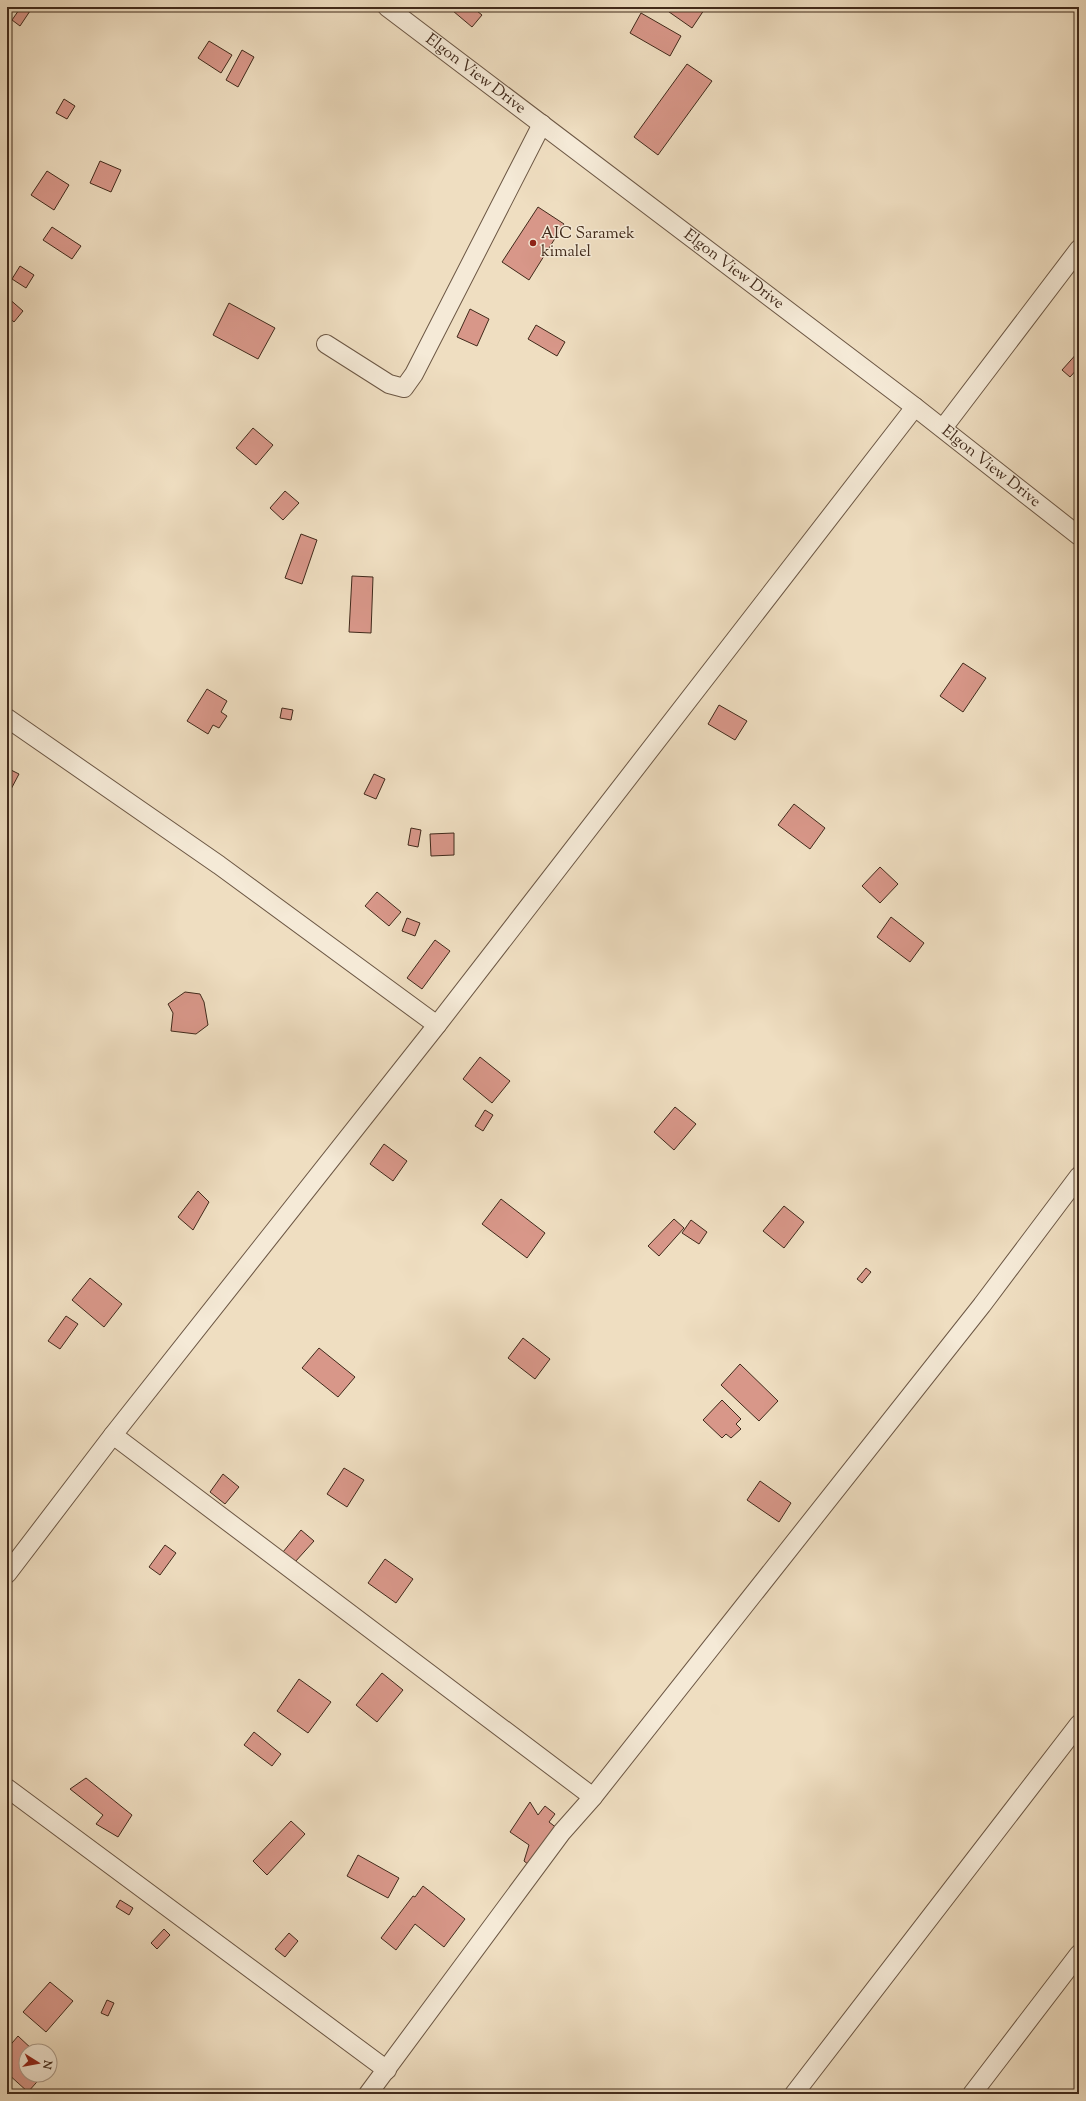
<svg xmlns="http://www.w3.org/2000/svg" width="1086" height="2101" font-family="'Sorts Mill Goudy',serif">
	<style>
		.building { fill: #d89789; stroke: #412a1b }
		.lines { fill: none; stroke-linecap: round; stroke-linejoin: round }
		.minor-casing { stroke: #6c5744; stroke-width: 20 }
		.minor { stroke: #f5ead7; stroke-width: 18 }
		.poi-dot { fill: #8f2418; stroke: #f5ead7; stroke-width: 1.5 }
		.labels { text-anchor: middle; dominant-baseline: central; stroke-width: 3; stroke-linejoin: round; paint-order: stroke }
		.street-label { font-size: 16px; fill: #412a1b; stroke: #f5ead7 }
		.poi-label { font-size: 16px; fill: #412a1b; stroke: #f5ead7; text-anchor: start }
	</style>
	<rect width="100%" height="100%" fill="#efdec1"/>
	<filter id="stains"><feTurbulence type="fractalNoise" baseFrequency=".005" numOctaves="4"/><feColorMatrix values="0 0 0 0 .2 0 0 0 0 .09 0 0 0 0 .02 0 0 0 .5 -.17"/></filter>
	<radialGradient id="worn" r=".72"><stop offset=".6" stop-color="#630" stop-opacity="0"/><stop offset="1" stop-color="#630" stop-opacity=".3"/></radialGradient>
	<path class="building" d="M21,7l9,4 -10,15 -8,-6z
		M456,7h16l10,8 -10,12 -19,-16z
		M662,7h44l-14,21z
		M641,13l40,23 -11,20 -40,-23z
		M209,41l23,14 -11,18 -23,-15z
		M242,50l12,7 -16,30 -12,-7z
		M687,64l25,17 -54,74 -24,-18z
		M64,99l11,7 -8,13 -11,-6z
		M100,161l21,9 -10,22 -21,-9z
		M47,171l22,14 -15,25 -23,-15z
		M538,207l26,17 -35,56 -27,-18z
		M52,227l29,19 -9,13 -29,-19z
		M20,266l14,9 -8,13 -14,-9z
		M7,297l16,14 -9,11 -7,-6z
		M229,303l46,25 -17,31 -45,-24z
		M470,309l19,10 -12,27 -20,-9z
		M536,325l29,17 -8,14 -29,-17z
		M1079,351v16l-9,10 -8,-7z
		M253,428l20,17 -17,20 -20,-17z
		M285,491l14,12 -16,17 -13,-12z
		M301,534l16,6 -15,44 -17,-6z
		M352,576l21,1 -2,56 -22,-1z
		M963,663l23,15 -23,34 -23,-16z
		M207,689l20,12 -6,11 6,4 -8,12 -6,-3 -5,9 -21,-13z
		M719,705l28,16 -12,19 -27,-16z
		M282,708l11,2 -2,10 -11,-2z
		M7,768l12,6 -10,19 -2,-1z
		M374,774l11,5 -9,20 -12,-5z
		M794,804l31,24 -15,21 -32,-24z
		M411,828l10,2 -3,17 -10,-2z
		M454,833v22l-23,1 -1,-22z
		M880,867l18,17 -18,19 -18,-17z
		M377,892l24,20 -12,14 -24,-20z
		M891,917l33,26 -14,19 -33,-25z
		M407,918l13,5 -5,13 -13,-5z
		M435,940l15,11 -28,38 -15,-11z
		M7,944l4,3 -4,6z
		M185,992l15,2 4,8 4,23 -12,9 -25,-3 2,-18 -5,-9z
		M480,1057l30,24 -18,22 -29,-24z
		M675,1107l21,17 -22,26 -20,-18z
		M485,1110l8,5 -10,16 -8,-5z
		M384,1144l23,17 -14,20 -23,-17z
		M198,1191l11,11 -16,28 -15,-13z
		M501,1199l44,34 -18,25 -45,-34z
		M784,1206l20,16 -20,26 -21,-17z
		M674,1219l10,9 -25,28 -11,-10z
		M691,1220l16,12 -8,12 -17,-11z
		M866,1268l5,4 -9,11 -5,-4z
		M90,1278l32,26 -18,23 -32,-27z
		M66,1316l12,8 -18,25 -12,-8z
		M523,1338l27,21 -15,20 -27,-21z
		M319,1348l36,29 -17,20 -36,-29z
		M740,1364l38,37 -19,20 -38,-36z
		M722,1400l19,19 -5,5 5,5 -10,9 -5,-4 -4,4 -19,-18z
		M344,1468l20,12 -17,27 -20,-13z
		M223,1474l16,13 -14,17 -15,-12z
		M760,1481l31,22 -12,19 -32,-22z
		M301,1530l13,11 -19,21 -12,-10z
		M165,1545l11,8 -16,22 -11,-8z
		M385,1559l28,20 -17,24 -28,-20z
		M382,1673l21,17 -26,32 -21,-17z
		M299,1679l32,23 -23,31 -31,-22z
		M254,1732l27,22 -9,12 -28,-21z
		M86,1778l46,37 -14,22 -22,-13 7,-9 -33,-26z
		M530,1802l8,13 7,-9 10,8 -6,8 13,10 -28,37 -10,-8 5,-16 -19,-13z
		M291,1821l14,13 -38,41 -14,-14z
		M358,1855l41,23 -11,20 -41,-22z
		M423,1886l42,33 -21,28 -29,-23 -19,26 -15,-12 32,-42 2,1z
		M120,1900l13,8 -4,7 -13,-8z
		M164,1929l6,6 -13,14 -6,-6z
		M289,1933l9,8 -13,16 -10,-8z
		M50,1982l23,19 -27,31 -23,-20z
		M107,2000l7,3 -6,13 -7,-3z
		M18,2036l16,15h-8v24h17l-15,17 -21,-19v-24z"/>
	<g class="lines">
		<defs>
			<g id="minor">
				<path id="s1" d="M387,7l528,400 164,129"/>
				<path d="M326,344l63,40 15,4 10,-14 128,-250"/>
				<path d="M943,428l136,-179"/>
				<path d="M7,718l212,147 218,160"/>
				<path d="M113,1435l480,362"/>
				<path d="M7,1574l106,-139 324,-410 478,-618"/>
				<path d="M7,1788l380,282"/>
				<path d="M368,2094l194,-262 31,-35 389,-492 97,-129"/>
				<path d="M794,2094l285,-370"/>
				<path d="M972,2094l107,-140"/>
			</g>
		</defs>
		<use href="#minor" class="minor-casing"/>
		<use href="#minor" class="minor"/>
	</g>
	<circle class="poi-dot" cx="533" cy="243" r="4"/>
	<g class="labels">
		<g class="street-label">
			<text stroke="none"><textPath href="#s1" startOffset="111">Elgon View Drive</textPath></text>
			<text stroke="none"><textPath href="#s1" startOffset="435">Elgon View Drive</textPath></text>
			<text stroke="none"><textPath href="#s1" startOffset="759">Elgon View Drive</textPath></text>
		</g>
		<g class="poi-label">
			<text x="541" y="234">AIC Saramek<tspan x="541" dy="18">kimalel</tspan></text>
		</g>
	</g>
	<rect width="1086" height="2101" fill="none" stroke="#efdec1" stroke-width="24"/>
	<rect x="8" y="8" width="1070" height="2085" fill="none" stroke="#412a1b" stroke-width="2"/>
	<rect x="12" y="12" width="1062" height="2077" fill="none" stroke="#412a1b"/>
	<g transform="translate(38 2063) rotate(101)"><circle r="19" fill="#f5ead7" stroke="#ad9d8c"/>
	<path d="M0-3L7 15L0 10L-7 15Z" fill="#8f2418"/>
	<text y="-6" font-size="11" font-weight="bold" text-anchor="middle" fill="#412a1b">N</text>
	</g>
	<rect width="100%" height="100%" filter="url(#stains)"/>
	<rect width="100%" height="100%" fill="url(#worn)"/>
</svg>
